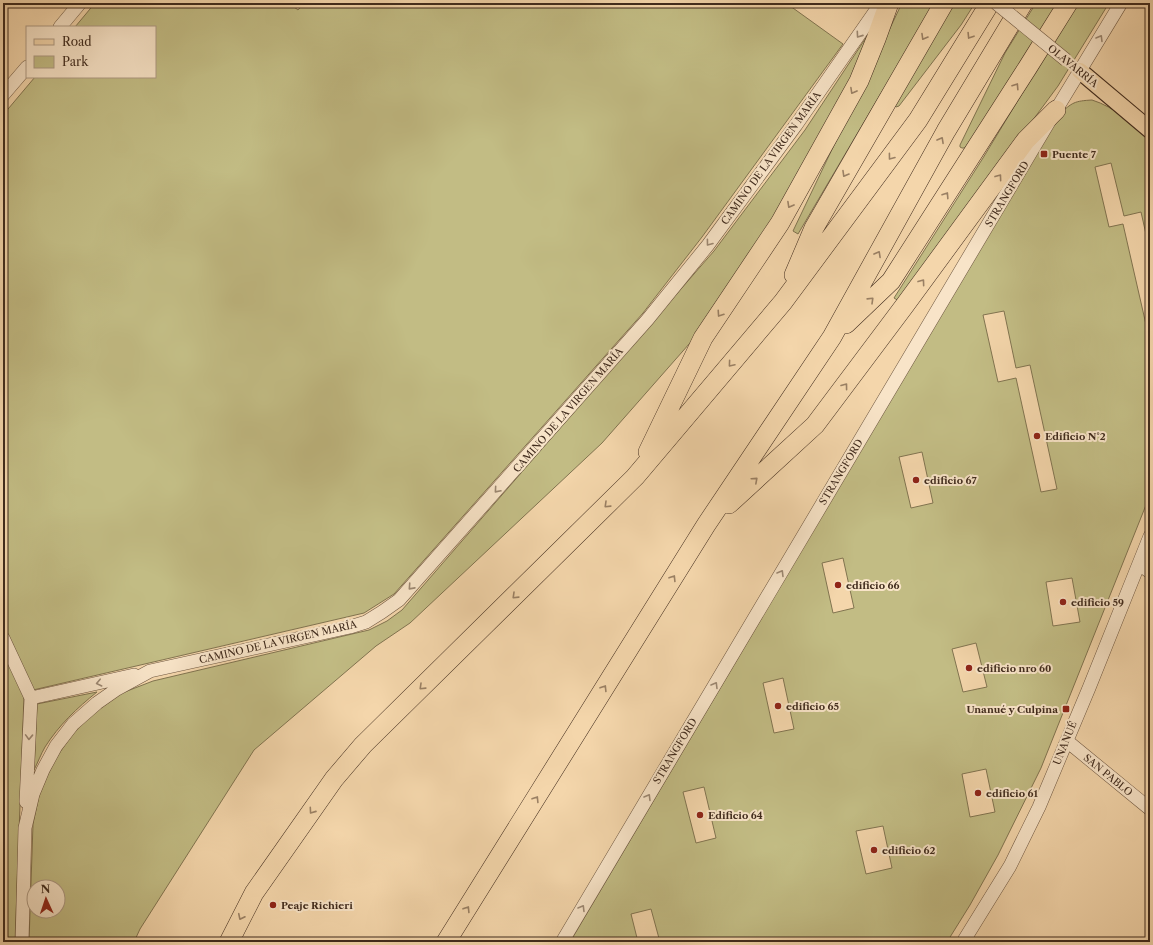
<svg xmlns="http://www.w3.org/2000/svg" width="1153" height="945" font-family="'Libre Caslon Text',serif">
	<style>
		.green { fill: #c2bc84; stroke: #817450; fill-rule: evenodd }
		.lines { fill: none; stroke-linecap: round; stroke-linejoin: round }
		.minor-casing { stroke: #6d5640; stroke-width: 14 }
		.major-casing { stroke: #402b1d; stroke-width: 18 }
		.highway-casing { stroke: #402b1d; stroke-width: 20 }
		.minor { stroke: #f8e4c8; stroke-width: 13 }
		.major { stroke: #f4d6ab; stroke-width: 16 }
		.highway { stroke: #f4d6ab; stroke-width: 19 }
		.minor-bridge-casing { stroke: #6d5640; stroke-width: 14; stroke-linecap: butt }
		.minor-bridge { stroke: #f8e4c8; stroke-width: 13 }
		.oneway { stroke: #9c8872 }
		.oneway2 { stroke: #9a8064 }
		.poi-dot { fill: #8f2418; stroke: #f8e4c8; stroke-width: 1.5 }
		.labels { text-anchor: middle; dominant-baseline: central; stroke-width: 4; stroke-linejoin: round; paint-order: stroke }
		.street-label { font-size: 10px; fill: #402b1d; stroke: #f8e4c8 }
		.poi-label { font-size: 10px; font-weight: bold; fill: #402b1d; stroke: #f8e4c8; text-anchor: start }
	</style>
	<rect width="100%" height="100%" fill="#f4d6ab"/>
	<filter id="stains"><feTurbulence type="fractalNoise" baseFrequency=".005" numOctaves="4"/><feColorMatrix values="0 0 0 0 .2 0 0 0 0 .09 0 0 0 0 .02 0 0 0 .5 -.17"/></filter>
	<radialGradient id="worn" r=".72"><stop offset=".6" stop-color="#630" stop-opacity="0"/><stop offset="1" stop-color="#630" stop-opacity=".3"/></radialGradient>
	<path class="green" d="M95,3h194l9,7 6,-7h482l57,41 -141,193 -59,76 -249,281 -30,19 -331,77 -30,-67v-508l32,-38h120v-50h-80z
		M902,3h34l-56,92 -82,139 -5,-3z
		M952,3h23l-14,22 -62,81 -3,1 -1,-1z
		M1036,3h22l-37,61 -56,84h-3l-2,-1v-2l45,-92z
		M1077,3h32l-51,83 -159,215 -5,-3 89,-140z
		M875,24l-4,12 -90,185 -84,114 -95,108 -192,180 -34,23 -122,104 -114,179 -6,13h-105l4,-118 6,-28 9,-22 10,-19 14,-20 12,-13 17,-14 21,-15 31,-12 216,-51 18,-9 15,-11 312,-359 91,-121zM34,887h24v24h-24z
		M1092,100c23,7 40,24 58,40v112l-9,-40 -17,4 -13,-53 -16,4 14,60 14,-3 27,118v153l-109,273 -43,87 -28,50 -23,37h-287l-9,-33 -20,5 7,28h-68l489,-827c13,-13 16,-14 33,-15zM1004,311l12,57 14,-3 27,124 -16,3 -25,-114 -18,4 -15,-67zM922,452l11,51 -22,5 -12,-51zM843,558l11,50 -21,5 -11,-50zM1072,578l8,44 -27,4 -7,-44zM976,643l11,44 -24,5 -11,-43zM783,678l11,51 -20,4 -11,-50zM986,769l9,43 -25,5 -8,-43zM704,787l12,51 -20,5 -13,-51zM883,826l9,42 -26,6 -10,-43z
		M3,651l21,45 -9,246h-12z
		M97,692c-20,16 -38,33 -52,55 -4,7 -7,15 -11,23l3,-66z"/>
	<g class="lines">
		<defs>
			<path id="minor" d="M60,27l20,-24
				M3,95l24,-28
				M1139,564l11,8
				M3,638l28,60 -5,104
				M31,698l103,-23
				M1067,741l83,68
				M22,942l3,-114 8,-34 10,-24 13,-24 17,-22 24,-21 20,-14 33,-18 200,-44 16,-5 16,-10 17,-12 249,-281 60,-74 88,-120 85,-122
				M562,942l494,-832 65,-107
				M963,942l47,-76 29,-59 50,-119 61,-152"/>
			<path id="major" d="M1080,71l70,59"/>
			<path id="highway" d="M794,275l20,-47 130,-225
				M846,324l45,-43 137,-214 40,-64
				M648,452l55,-114 77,-115 79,-142 17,-42 13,-36
				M729,504l86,-79 90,-120 121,-165 30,-30
				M229,942l25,-49 80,-114 29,-34 272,-268 148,-175 135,-182 72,-117
				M446,942l260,-417 126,-188 114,-206 77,-128"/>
		</defs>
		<use href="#minor" class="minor-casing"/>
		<use href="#major" class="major-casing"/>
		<use href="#highway" class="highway-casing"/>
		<use href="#minor" class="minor"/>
		<use href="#major" class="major"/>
		<use href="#highway" class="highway"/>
		<defs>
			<path id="minor-bridge" d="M996,3l70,57"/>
		</defs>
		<use href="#minor-bridge" class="minor-bridge-casing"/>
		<use href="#minor-bridge" class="minor-bridge"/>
	</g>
	<defs><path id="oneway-chevron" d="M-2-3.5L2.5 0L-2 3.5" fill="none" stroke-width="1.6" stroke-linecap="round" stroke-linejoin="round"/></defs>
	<g class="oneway">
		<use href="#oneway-chevron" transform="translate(859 35) rotate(125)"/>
		<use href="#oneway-chevron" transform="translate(1100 38) rotate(-59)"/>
		<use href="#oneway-chevron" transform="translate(709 243) rotate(127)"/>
		<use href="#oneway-chevron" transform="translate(497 490) rotate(131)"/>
		<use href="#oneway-chevron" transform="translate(781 573) rotate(-59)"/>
		<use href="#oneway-chevron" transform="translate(411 587) rotate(132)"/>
		<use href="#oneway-chevron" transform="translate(99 683) rotate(167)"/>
		<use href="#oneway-chevron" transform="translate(715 685) rotate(-59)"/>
		<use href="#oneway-chevron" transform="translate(29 737) rotate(92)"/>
		<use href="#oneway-chevron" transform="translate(648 797) rotate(-59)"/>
		<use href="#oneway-chevron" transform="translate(582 908) rotate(-59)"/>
	</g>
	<g class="oneway2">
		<use href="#oneway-chevron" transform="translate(970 36) rotate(122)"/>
		<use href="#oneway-chevron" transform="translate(924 37) rotate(120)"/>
		<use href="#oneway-chevron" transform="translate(1016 86) rotate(-57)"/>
		<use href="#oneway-chevron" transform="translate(853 91) rotate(119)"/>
		<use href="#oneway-chevron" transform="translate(941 140) rotate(-61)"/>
		<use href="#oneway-chevron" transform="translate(891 157) rotate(127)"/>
		<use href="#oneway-chevron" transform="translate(845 174) rotate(120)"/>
		<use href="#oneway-chevron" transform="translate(999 177) rotate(-54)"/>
		<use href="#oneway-chevron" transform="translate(946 195) rotate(-57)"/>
		<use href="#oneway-chevron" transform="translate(790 205) rotate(119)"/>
		<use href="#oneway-chevron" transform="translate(878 254) rotate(-61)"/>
		<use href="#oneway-chevron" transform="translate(922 282) rotate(-54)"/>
		<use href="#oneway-chevron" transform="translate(871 300) rotate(-44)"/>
		<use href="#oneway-chevron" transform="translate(720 314) rotate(124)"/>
		<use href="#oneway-chevron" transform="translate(731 364) rotate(130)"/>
		<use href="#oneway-chevron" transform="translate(845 386) rotate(-53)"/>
		<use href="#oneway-chevron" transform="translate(755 480) rotate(-42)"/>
		<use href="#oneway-chevron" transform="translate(607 505) rotate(136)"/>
		<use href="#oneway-chevron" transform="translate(673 578) rotate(-58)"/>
		<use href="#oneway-chevron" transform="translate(515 596) rotate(136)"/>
		<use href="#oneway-chevron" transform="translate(422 687) rotate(136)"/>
		<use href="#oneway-chevron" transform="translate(604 688) rotate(-58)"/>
		<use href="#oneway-chevron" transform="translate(536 799) rotate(-58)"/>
		<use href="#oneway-chevron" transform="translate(312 811) rotate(125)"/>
		<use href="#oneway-chevron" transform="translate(467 909) rotate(-58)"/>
		<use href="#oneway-chevron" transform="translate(241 917) rotate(116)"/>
	</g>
	<g class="poi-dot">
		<rect x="1040" y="150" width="8" height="8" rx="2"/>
		<circle cx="1037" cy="436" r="4"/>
		<circle cx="916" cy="480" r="4"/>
		<circle cx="838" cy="585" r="4"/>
		<circle cx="1063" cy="602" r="4"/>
		<circle cx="969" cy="668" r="4"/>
		<circle cx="778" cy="706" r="4"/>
		<rect x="1062" y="705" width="8" height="8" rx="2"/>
		<circle cx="978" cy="793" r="4"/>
		<circle cx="700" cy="815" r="4"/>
		<circle cx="874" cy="850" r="4"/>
		<circle cx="273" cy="905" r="4"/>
	</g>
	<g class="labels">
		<g class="street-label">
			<text transform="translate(1073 66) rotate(39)">OLAVARRÍA</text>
			<text transform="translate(771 158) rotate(-54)">CAMINO DE LA VIRGEN MARÍA</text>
			<text transform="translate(1007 194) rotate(-59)">STRANGFORD</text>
			<text transform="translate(568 410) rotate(-49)">CAMINO DE LA VIRGEN MARÍA</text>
			<text transform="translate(841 472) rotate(-59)">STRANGFORD</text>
			<text transform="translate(278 642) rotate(-13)">CAMINO DE LA VIRGEN MARÍA</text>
			<text transform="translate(1065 743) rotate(-68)">UNANUÉ</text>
			<text transform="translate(675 751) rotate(-59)">STRANGFORD</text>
			<text transform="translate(1108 775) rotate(39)">SAN PABLO</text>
		</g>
		<g class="poi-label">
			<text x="1052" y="154">Puente 7</text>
			<text x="1045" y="436">Edificio N°2</text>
			<text x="924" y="480">edificio 67</text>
			<text x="846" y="585">edificio 66</text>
			<text x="1071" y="602">edificio 59</text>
			<text x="977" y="668">edificio nro 60</text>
			<text x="786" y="706">edificio 65</text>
			<text x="1058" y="709" text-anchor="end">Unanué y Culpina</text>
			<text x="986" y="793">edificio 61</text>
			<text x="708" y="815">Edificio 64</text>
			<text x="882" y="850">edificio 62</text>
			<text x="281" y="905">Peaje Richieri</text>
		</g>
	</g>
	<rect width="1153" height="945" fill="none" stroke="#f4d6ab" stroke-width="16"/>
	<rect x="4" y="4" width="1145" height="937" fill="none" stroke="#402b1d" stroke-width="2"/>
	<rect x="8" y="8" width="1137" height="929" fill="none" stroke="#402b1d"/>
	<rect x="26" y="26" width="130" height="52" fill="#f8e4c8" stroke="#ae9a84"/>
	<rect x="34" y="39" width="20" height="6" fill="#f4d6ab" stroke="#ae9a84"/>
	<text x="62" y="46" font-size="12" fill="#402b1d">Road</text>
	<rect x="34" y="56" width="20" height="12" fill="#c2bc84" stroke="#ae9a84"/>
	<text x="62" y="66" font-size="12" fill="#402b1d">Park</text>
	<g transform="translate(46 899) rotate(357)"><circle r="19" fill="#f8e4c8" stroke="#ae9a84"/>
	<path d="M0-3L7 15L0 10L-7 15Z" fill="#8f2418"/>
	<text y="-6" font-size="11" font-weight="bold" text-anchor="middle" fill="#402b1d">N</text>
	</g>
	<rect width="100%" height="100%" filter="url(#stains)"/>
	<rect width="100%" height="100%" fill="url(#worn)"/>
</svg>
